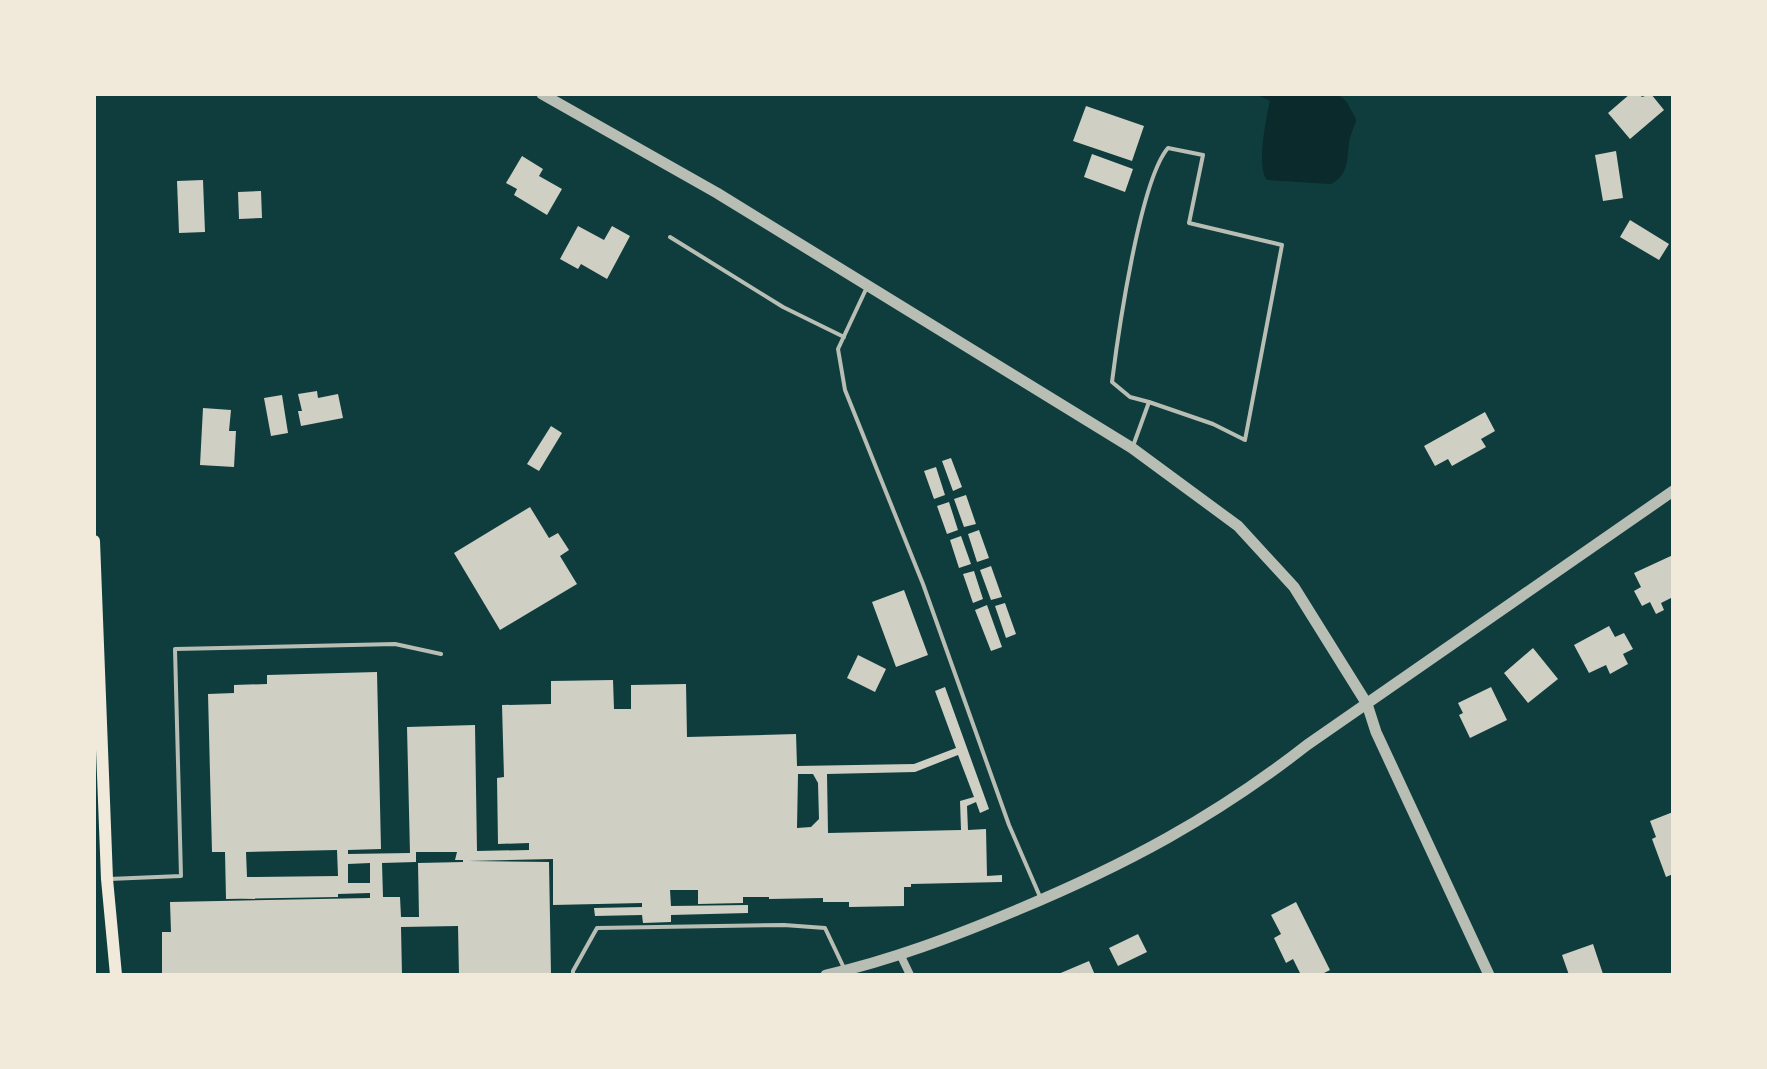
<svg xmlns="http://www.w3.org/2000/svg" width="1767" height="1069" font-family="Ubuntu,sans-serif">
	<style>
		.water { fill: #0a2a2b }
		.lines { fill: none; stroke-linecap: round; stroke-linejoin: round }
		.stream { stroke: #0a2a2b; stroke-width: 5 }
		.building { fill: #cfcfc3; fill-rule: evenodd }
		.service { stroke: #b8beb3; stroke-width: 4 }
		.minor { stroke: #b8beb3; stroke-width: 8 }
		.tertiary { stroke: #b8beb3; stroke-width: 11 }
		.secondary { stroke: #f1e9da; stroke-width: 12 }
	</style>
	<rect width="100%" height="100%" fill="#0f3d3e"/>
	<path class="water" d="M1271,94h66l9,7 10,18c0,5 -3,8 -4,13 -8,19 2,40 -21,52l-64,-4c-12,-15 1,-67 4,-86z"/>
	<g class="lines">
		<path class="stream" d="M1261,94l9,4"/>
	</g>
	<path class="building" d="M1630,94h9l3,3 9,-3 13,16 -34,29 -22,-26z
		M1086,106l58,20 -12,35 -59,-20z
		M1616,151l7,47 -20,3 -8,-46z
		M1092,154l41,15 -8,23 -41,-15z
		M522,156l21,13 -4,7 23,13 -15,26 -33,-20 3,-6 -11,-6z
		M203,180l2,52 -26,1 -2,-52z
		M261,191l1,27 -23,1 -1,-27z
		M1630,220l39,24 -10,16 -39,-23z
		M578,226l26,14 8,-14 18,10 -23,43 -26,-15 -3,5 -18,-10z
		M317,391l1,7 20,-4 5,24 -42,8 -3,-15h4l-4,-17z
		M282,395l6,38 -17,3 -7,-38z
		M203,408l28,2 -2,21h7l-2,36 -34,-2z
		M1485,412l10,19 -14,8 5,8 -34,19 -4,-7 -13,7 -11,-20z
		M551,426l11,7 -23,38 -12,-7z
		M951,458l11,29 -9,4 -11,-30z
		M936,467l9,28 -11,4 -10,-28z
		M966,495l10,29 -12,3 -10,-28z
		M949,502l9,28 -11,4 -10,-28z
		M530,507l19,31 9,-5 11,17 -9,6 17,28 -77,46 -46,-77z
		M979,530l10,28 -12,4 -9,-28z
		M961,536l10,28 -12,4 -9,-28z
		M1673,555v42l-12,6 3,7 -8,4 -6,-12 -8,4 -8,-15 7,-4 -7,-14z
		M991,566l11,31 -11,3 -11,-30z
		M974,571l9,28 -10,4 -10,-29z
		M904,590l24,65 -32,12 -24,-65z
		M1005,603l11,31 -10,4 -11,-32z
		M987,605l15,42 -11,4 -16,-41z
		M1609,626l6,11 9,-4 9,16 -10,5 5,10 -18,10 -4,-9 -17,8 -15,-28z
		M1533,648l25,31 -30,24 -24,-30z
		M858,655l28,14 -11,23 -28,-14z
		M377,672l4,177 -33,1v4l62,-1 -3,-126 68,-2 2,126 52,-1v-7l-31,1 -1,-66 7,-1 -2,-72 49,-1v-23l62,-1 1,29h17v-24l55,-1 1,53 109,-3 1,32 117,-2 42,-16 -21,-57 10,-4 44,122 -9,4 -4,-11 -9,4 1,24 18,-1 1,47 15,-1v7l-91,2v3h-7v19l-55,1v-5h-26v-4l-54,1v-2h-26v6l-45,1v-14h-28l1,16 77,-1v8l-77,2v7l-28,1 -1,-8 -47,1 -1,-8 48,-1v-4l-89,2v-46l-85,2 81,1 2,113h-92l-1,-49 -57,1 1,48h-240v-43h9l-1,-30 200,-4v-5l-32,1v3l-112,2 -1,-47h-13l-4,-158 26,-1v-8l33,-1v-9zM958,755l16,42 -14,4 1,29 -133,3 -1,-59 88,-2zM798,774h15l5,9 1,36 -8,8 -14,1zM337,850l1,26 -91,1 -1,-25zM416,852h41l-2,8h8v2l-45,1 1,54h-18l-1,-20h-17l-1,-34 34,-1zM370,863v20h-22v-19z
		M1491,687l16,33 -37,18 -11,-23 4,-2 -5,-10z
		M1673,812v62l-7,3 -14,-38 4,-2 -6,-16z
		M1296,902l34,68 -10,5h-19l-8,-16 -7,4 -12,-25 7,-4 -10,-19z
		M1138,934l9,18 -29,14 -9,-18z
		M1593,944l10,30 -34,1 -7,-20z
		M1089,961l6,14h-39z"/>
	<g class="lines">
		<path class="service" d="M670,237l113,70 61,30
			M867,287l-29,62 7,41 78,194 86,241 32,74
			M1133,446l16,-44 64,22 32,16 37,-195 -93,-22 14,-68 -35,-7c-28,32 -50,186 -56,234l18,15 19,5
			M109,879l72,-3 -6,-227 220,-5 46,10
			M573,975v-4l24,-43 187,-3 41,3 19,40"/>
		<path class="minor" d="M900,954l10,21"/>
		<path class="tertiary" d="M542,94l175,99 415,255 106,78 56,61 73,117 9,28 113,243
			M826,975c66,-15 129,-39 191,-65 108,-45 198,-93 290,-165l366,-254"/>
		<path class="secondary" d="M94,541l13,338 9,96"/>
	</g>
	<rect width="1767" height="1069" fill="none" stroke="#f1e9da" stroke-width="192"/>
</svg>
